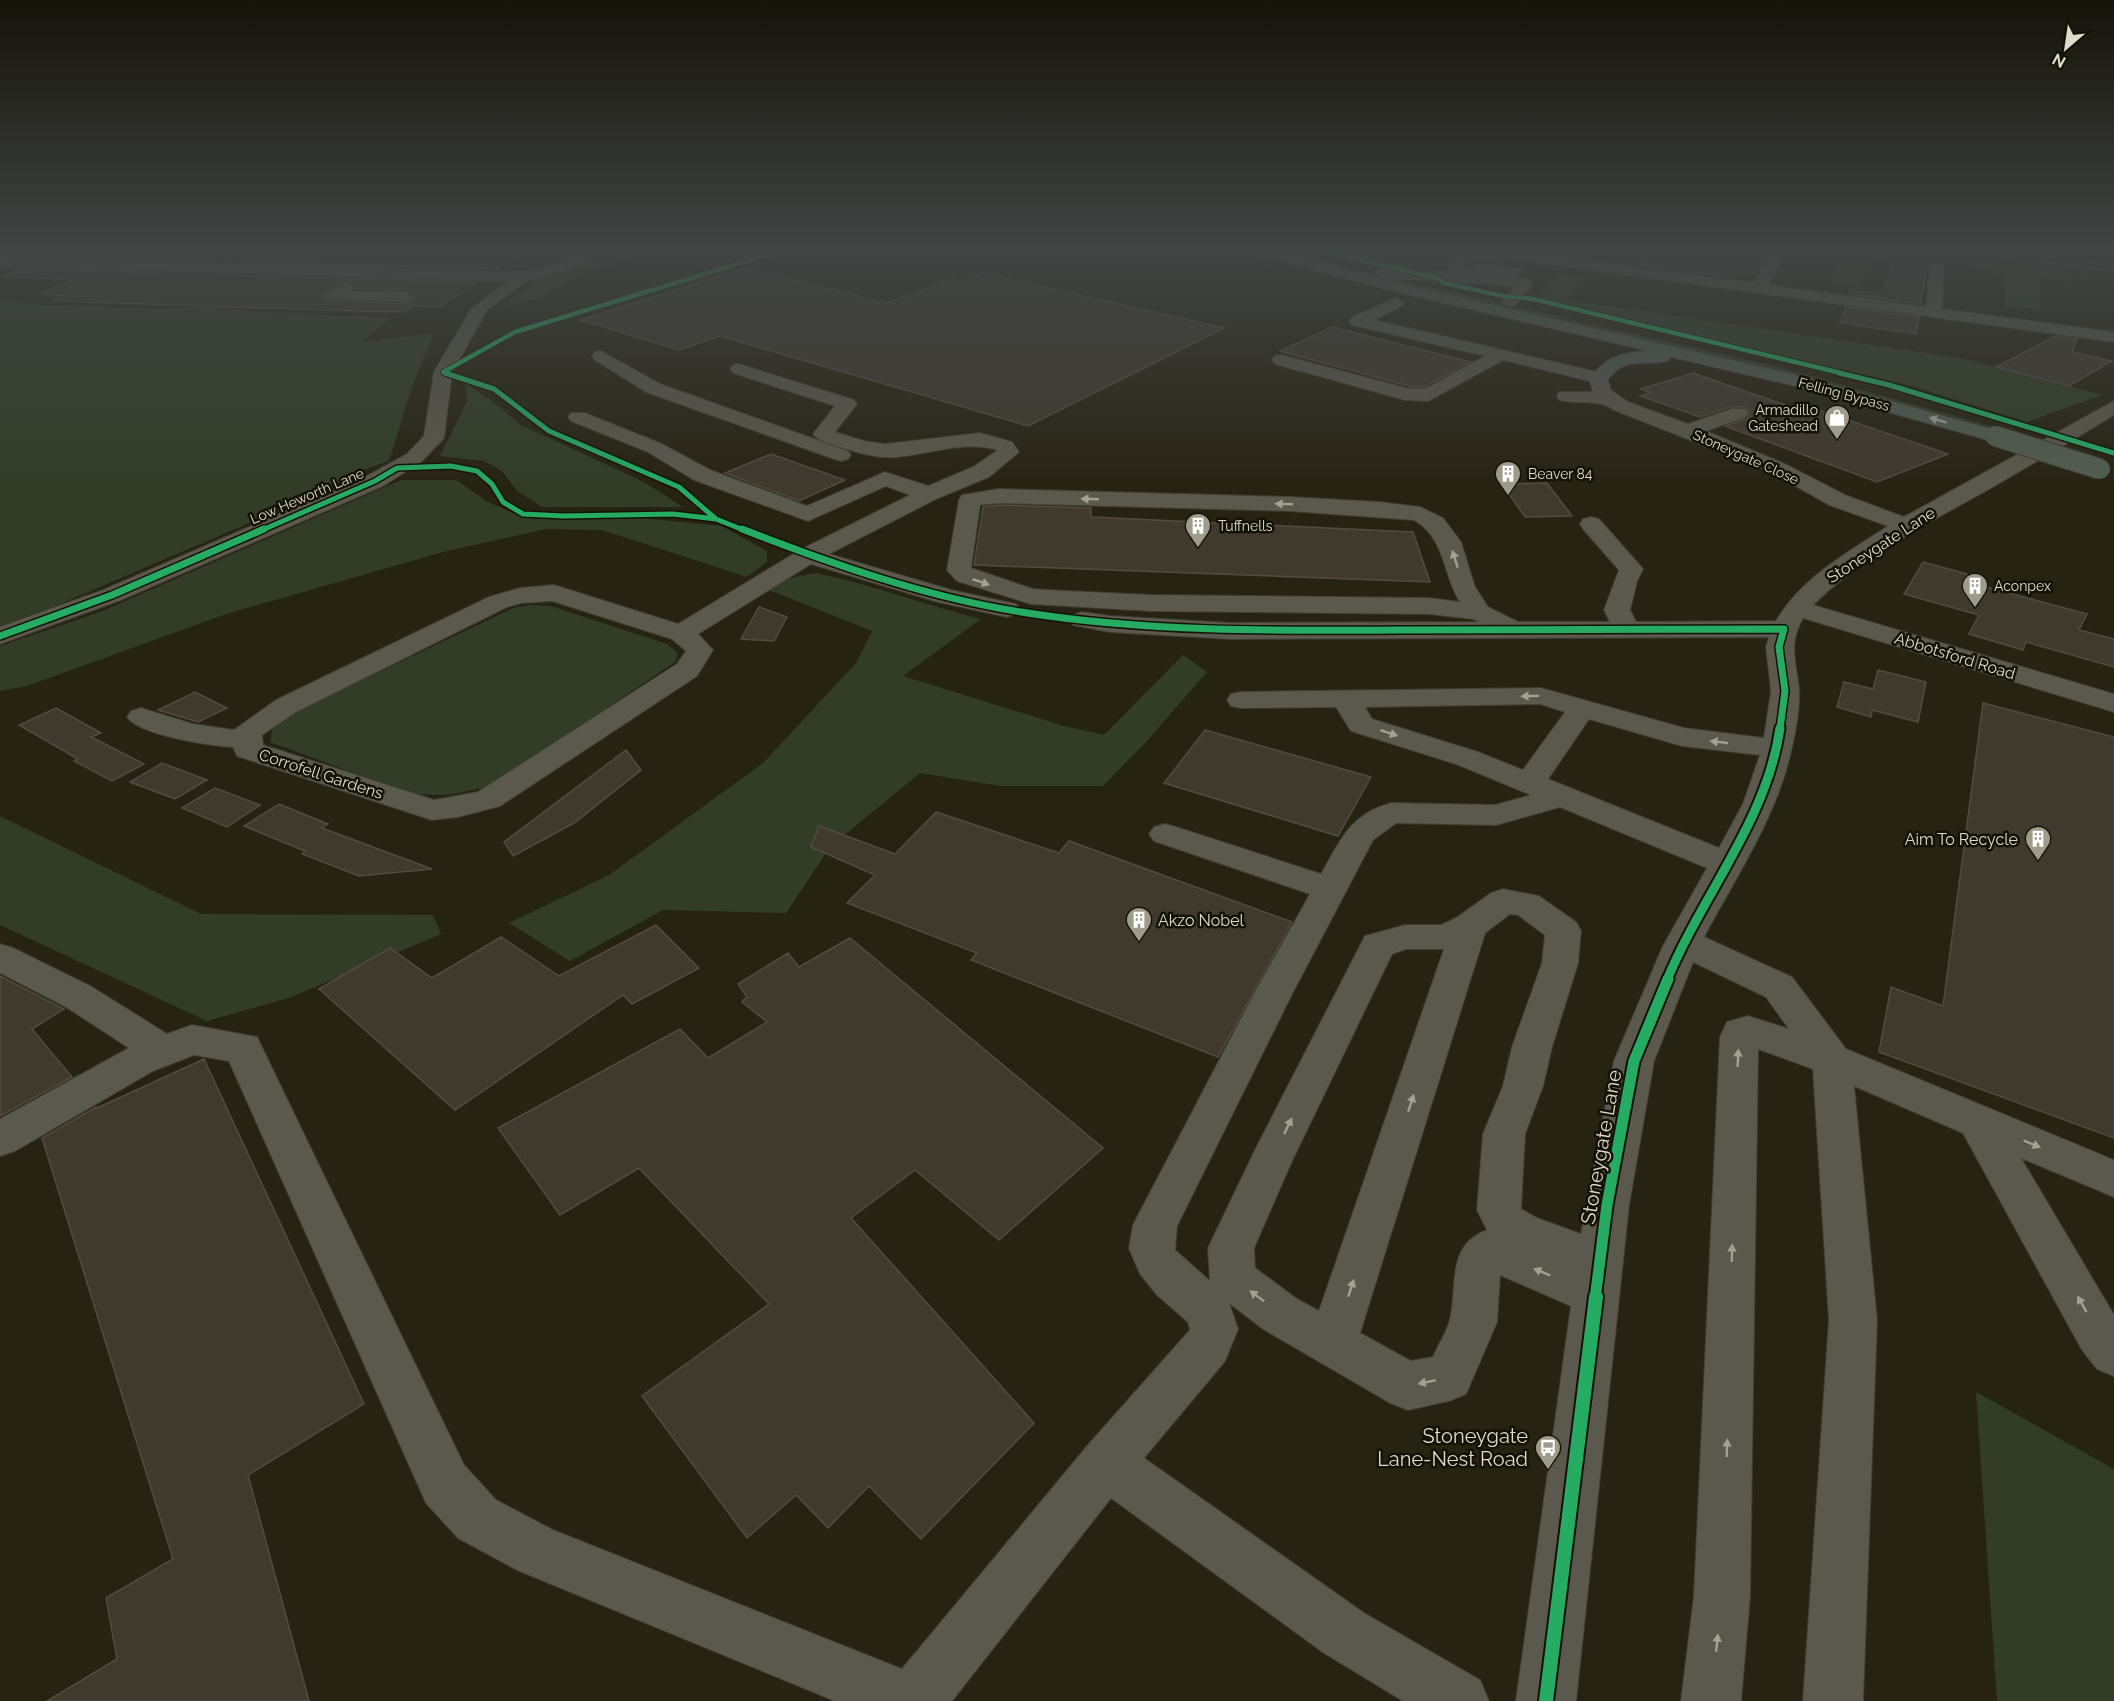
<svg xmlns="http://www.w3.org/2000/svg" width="2114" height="1701" font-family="Raleway,sans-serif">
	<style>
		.green { fill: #313d27 }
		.building { fill: #3f392e; stroke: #534b41; stroke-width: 1.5; fill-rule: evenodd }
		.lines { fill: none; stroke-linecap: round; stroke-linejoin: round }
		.minor-casing { stroke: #413e32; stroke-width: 2 }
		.highway-casing { stroke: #413e32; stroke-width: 2 }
		.minor { fill: #5b594d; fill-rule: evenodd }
		.highway { fill: #525d52; fill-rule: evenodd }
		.tram { stroke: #625f54; stroke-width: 1.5 }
		.rail { stroke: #625f54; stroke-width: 2 }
		.highway-bridge-casing { stroke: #413e32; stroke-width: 22; stroke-linecap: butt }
		.highway-bridge { stroke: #525d52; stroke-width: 20 }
		.cycleway-far5-casing { stroke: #141206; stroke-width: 6 }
		.cycleway-far4-casing { stroke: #141206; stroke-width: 8 }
		.cycleway-far3-casing { stroke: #141206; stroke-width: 10 }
		.cycleway-far2-casing { stroke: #141206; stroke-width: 13 }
		.cycleway-far1-casing { stroke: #141206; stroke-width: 15 }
		.cycleway-casing { stroke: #141206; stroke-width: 18 }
		.cycleway-far5 { stroke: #26ab63; stroke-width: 4.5 }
		.cycleway-far4 { stroke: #26ab63; stroke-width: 5 }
		.cycleway-far3 { stroke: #26ab63; stroke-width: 7 }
		.cycleway-far2 { stroke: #26ab63; stroke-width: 9 }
		.cycleway-far1 { stroke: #26ab63; stroke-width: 11 }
		.cycleway { stroke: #26ab63; stroke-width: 14 }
		.oneway { fill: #a0a395 }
		.oneway2 { fill: #a4a192 }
		.labels { text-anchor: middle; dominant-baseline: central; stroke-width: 5; stroke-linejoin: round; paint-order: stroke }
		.far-street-label { font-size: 14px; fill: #dfdccb; stroke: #141206 }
		.far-poi-label { font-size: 14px; fill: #dfdccb; stroke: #141206; text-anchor: start }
		.street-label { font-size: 16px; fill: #dfdccb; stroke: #141206 }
		.poi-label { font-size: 16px; fill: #dfdccb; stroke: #141206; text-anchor: end }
		.near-street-label { font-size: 20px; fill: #dfdccb; stroke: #141206 }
		.near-poi-label { font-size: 20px; fill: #dfdccb; stroke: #141206; text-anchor: end }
	</style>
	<rect width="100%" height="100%" fill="#272313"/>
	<path class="green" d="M615,250h44l-73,21 -48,28 -27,5 -2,-4 26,-19z
		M1270,250h13l92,24 408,94 237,66 -4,3z
		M1327,250h116l22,3 -15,15 -45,1z
		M1837,250h60l20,2 -6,6 -16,-2v3l-22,-3 -12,31 -31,-4 11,-31z
		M1971,259l124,16 -8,5 -14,-2 -1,4 -32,-3v31l-35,-5 -1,-31 -29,-4 2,-4 -9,-2z
		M1557,273l28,3 -17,24 393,58 141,37 -75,27 -115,-36 -374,-87z
		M0,299l43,6 121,4 44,-3 51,6 131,6 -29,24 73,-9 -21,51 -24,77 -28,10 -55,28 -255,109 -51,18z
		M466,384l25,16 30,25 123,57 39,25h-141l-25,-16 -15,-20 -18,-10 -44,-5 27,-55z
		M401,480h55l32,22 32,14 45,3 77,-1 79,8 46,25v11l-20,15 -145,-47 -56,-1 -99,22 -218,62 -202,73 -27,5v-45l100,-34z
		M815,573c56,11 110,32 166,46l-78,57 161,50 40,9 79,-80 24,17 -61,70 -43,44h-103l-80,-13 -90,74 -44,66 -123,-3 -93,51 -61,-38 100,-48 154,-112 93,-100 16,-32 -108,-43 27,-10z
		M530,605l21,1 116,38 11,9 -3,9 -166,112 -27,14 -34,7 -37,-1 -141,-52 2,-12 19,-16 222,-106z
		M0,816l201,98 232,1 8,19 -152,64 -82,23 -207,-96z
		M1976,1392l138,77v232h-117z"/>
	<path class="building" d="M69,250h204l-14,7 135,4 17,-10 62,1 3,-2h50l-29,19 -446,-12z
		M1641,250h127l-12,23 -35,3 -81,-11z
		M1893,260l34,4 -6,40 -72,-10 1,-4 34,4 3,-18 3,1z
		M746,268l140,35 67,-24 7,2 22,-8 242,55 -196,98 -308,-90 -41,14 -99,-30z
		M21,269l456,13 -37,25 -27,-1 -8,6 -50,-1 -302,-10 12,-5 -27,-2 36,-14 -73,-4zM344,281l8,2 3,6 51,1 10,8 -10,6 -80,-5 -1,-6z
		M1845,307l74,10 -3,17 -76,-11z
		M1333,327l137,35 -46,25 -15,-1 -129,-35z
		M2056,336l21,3 -5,13 40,9 -43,25 -73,-19z
		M1693,373l98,34 10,-3 147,50 -71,28 -152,-56 22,-8 3,-5 -5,-6h-15l-30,10 -59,-21 9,-3 -9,-4z
		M771,454l74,26 -46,21 -74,-28z
		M1547,483l25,33 -47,1 -23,-33z
		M999,505l92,3v9l322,15 17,50 -456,-17 9,-58z
		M1923,562l44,12 -3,7 123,33 -8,16 35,9v28l-88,-25 -3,8 -54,-16 10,-19 -75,-21z
		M759,607l28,10 -13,24 -33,-2z
		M1878,670l48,12 -8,40 -46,-12 -1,7 -34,-10 7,-25 29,7z
		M195,692l32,16 -29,14 -40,-12z
		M1983,703l131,34v401l-235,-86 12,-65 52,19z
		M56,708l45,25 -10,4 53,27 -32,17 -38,-20 4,-2 -59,-34z
		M1205,730l166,47 -33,59 -174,-53z
		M626,750l15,20 -67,53 -61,33 -9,-14z
		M162,763l45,17 -32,19 -45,-17z
		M215,788l45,17 -33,22 -45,-19z
		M279,804l49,20 -6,4 110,41 -73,7 -57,-22 3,-3 -61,-25z
		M936,812l123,41 10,-12 223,81 -74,135 -247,-97 6,-7 -130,-50 28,-28 -64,-28 8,-21 76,28z
		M656,925l43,43 -67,36 -9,-9 -168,115 -136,-121 71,-41 42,30 69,-41 58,39z
		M850,938l253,210 -104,92 -84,-70 -64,48 183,205 -113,116 -52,-53 -41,42 -32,-33 -49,43 -105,-142 127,-92 -130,-136 -79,47 -62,-87 182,-99 28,29 59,-36 -25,-20 5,-5 -9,-13 50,-31 11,14z
		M0,976l64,33 -32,20 40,48 -72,39z
		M204,1059l160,345 -116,71 61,226h-262l70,-42 -11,-61 67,-39 -131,-421 54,-31 1,1z"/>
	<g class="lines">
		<defs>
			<path id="minor" d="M587,250h20l-2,3 -50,21 -26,6 -41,29 -36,63 -8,66 -23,24 -38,24 -262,114 -121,44v-17l103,-37 264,-114 40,-22 17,-18 10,-64 37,-63 37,-28 -508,-15v-8l524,14 21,-4z
				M1468,250h39l247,33 17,-33h14l-16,35 157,22 4,-41 7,-4 7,4 -2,43 172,23v10l-610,-84 -7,4 -28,-1 -6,5 4,6 2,-4 11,-4 40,5 3,3 -8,4 13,3 4,6 -16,20 -6,2 -8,-5 13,-16 -132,-8 -8,-5 8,-5 68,4 -3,-7c5,-7 12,-14 21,-13z
				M345,283l5,2 3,3 -2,3 55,1 8,5 -8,5 -78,-4 -2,-3z
				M1396,298l8,5 -2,3 -28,14 232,54 5,16 17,12 60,22 43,-15h14l3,4 -3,4 -39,14 79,33 60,31 59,22 210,-116v14c-43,26 -86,52 -130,77 -60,33 -121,64 -171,113l301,89v18l-311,-94c-15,27 -7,42 -4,71 1,17 -3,41 -7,58 -14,68 -56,130 -88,190l88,40 54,72 268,111v37l-93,-39 93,157v61l-17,-7 -15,-19 -119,-217 -109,-47 23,234 -14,381h-60l26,-381 -16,-251 -55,-20 -8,547 -9,105h-60l13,-105 26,-559 7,-15 21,-6 41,13 -23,-32 -73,-35 -39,99 -25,144 -53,496h-60l55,-395 -71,-31 -3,47 -31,72 -17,7 -41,9 -18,-7 -127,-74 -34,-26 9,26 -13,32 -81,97 220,155 116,67 9,21h-86l-79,-48 -213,-155 -159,203h-117l-318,-131 -59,-32 -32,-35 -197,-442 -35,-6 -41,16 -138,80 -15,5v-37l129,-71 -63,-41 -66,-34v-29l13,4 79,39 75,47 25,-9 65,12 207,428 32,35 57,30 349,139 186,-224 102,-115 -2,-8 -31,-27 -17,-21 -11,-26 4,-23 121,-231 56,-100 -156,-53 -5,-7 5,-7 11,-3 11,3 145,47c19,-33 29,-60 70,-71l104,2 36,-10 -75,-31 -105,-33 -15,-24 -95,1 -10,-2 -4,-6 4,-6 10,-2 300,-4 143,40 80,10 7,-47 -5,-44 3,-10 -538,2 -121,-7 -37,-7 -4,-5 4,-5 9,-3 28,4 121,7 248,-1 -6,-3 -44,-5 -278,-3 -120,-7 -74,-23 -10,-11 12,-70 3,-5 37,-6 291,8 89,5 41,5 23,11 18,24 14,45 13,20 30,15h92l-6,-12 15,-40 -36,-41 -3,-5 3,-5 8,-2 8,2 44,50 -6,12 -7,29 6,12 140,-1c25,-43 71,-68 112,-95l-59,-21 -58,-33 -157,-62c-16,-12 -36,-5 -55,-10l-2,-4 2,-4h34l-3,-11 -87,-21 -75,41 -23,-1 -130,-36 -3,-4 3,-4 6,-1 125,33 19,1 60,-33 -133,-31 -2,-4 2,-4zM999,503l291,8 124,9c32,19 28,53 46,82l-31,-4 -278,-3 -85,-4 -33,-2 -62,-21 9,-63zM1540,704l25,8 -42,58 -45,-18 -106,-33 -7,-12zM1589,719l93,27 78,9 -17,49 -24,44 -171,-69zM1560,807l147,61 -44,78 -49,115 -33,173 -44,-16 -16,-9 4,-75 18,-48 9,-39 26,-84 3,-32 -5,-9 -37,-26 -36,-7 -12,4 -35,25 -15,7h-36l-40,11 -109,212 -48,100 2,33 -35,-31 2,-24 115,-232 81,-154 23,-17 100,2zM1510,914l8,1 27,20 -3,28 -30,84 -9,39 -20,48 -6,76 10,20c-43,16 -28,59 -38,93 -4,11 -11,23 -16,34l-22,4 -51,-28 125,-400zM1406,949h38l-125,362 -22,-12 -42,-31 -1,-20 38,-87 100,-207z
				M601,351l59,33 188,67 3,4 -3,4 -7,2 -7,-2 -188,-67 -51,-32 -3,-4 3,-4z
				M739,364l115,36 3,4 -22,28 29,9 21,3 95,-11 32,9 7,10 -30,25 -53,22 -107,55 122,36 65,14 4,5 -4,5 -9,3 -69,-15 -127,-38 -113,70 15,16 -16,26 -197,130 -42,11 -26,3 -195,-64 -4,-9c-23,-1 -94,-12 -106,-30l4,-6 10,-3 52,16 41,6 42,-30 213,-103 31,-9 34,-3 124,39 122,-74 110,-55 -24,-9 -78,35 -114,-41 -46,-28 -77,-31 -3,-4 3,-4h14l77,31 48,26 97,36 78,-34 43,14 45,-19 25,-17c-33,-10 -68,4 -101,7 -20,2 -41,-5 -60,-11 -8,-3 -19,-5 -24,-12l22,-28 -102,-33 -3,-4 3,-4zM552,601l120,38 14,12 -9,13 -199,128 -44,8 -171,-55 -1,-10 34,-23 211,-105 14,-4z"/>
			<path id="highway" d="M1249,250h24l122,32 401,93 206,57 3,4 -3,4 -7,2 -204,-57 -120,-28 -3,4c-27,6 -42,-7 -62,21h-12l-3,-4c13,-21 33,-26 57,-27l-255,-60 -142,-38z"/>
		</defs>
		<use href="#minor" class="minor-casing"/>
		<use href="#highway" class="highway-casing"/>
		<use href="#minor" class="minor"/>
		<use href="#highway" class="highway"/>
		<path class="tram" d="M1991,250l123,16"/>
		<path class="rail" d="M1953,250l161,21"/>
		<defs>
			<path id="highway-bridge" d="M1995,436l105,33"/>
		</defs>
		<use href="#highway-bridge" class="highway-bridge-casing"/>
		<use href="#highway-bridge" class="highway-bridge"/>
		<defs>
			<path id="cycleway-far5" d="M1317,250l120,28 7,5 59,13 30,3 312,75
				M450,374l-7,-2 72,-40 242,-74 34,-8"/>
			<path id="cycleway-far4" d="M445,373l49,16 55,42 130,56 37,32
				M1839,373l50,12 225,68
				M260,531l115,-50 22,-13 54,-2 26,5 15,13 11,18 20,12 41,2 109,-2 43,5 30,12"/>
			<path id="cycleway-far3" d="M742,529c90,35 184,68 279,83 125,20 250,19 376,18 129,0 258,-1 387,-1l-5,18 6,44 -5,38
				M0,636l112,-41 152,-66"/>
			<path id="cycleway-far2" d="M1667,980c35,-85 100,-160 113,-252"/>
			<path id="cycleway-far1" d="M1595,1299l12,-94 27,-144 34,-82"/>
			<path id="cycleway" d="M1546,1701l50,-404"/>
		</defs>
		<use href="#cycleway-far5" class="cycleway-far5-casing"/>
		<use href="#cycleway-far4" class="cycleway-far4-casing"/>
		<use href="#cycleway-far3" class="cycleway-far3-casing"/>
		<use href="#cycleway-far2" class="cycleway-far2-casing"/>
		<use href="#cycleway-far1" class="cycleway-far1-casing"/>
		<use href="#cycleway" class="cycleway-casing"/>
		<use href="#cycleway-far5" class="cycleway-far5"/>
		<use href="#cycleway-far4" class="cycleway-far4"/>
		<use href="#cycleway-far3" class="cycleway-far3"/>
		<use href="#cycleway-far2" class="cycleway-far2"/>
		<use href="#cycleway-far1" class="cycleway-far1"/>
		<use href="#cycleway" class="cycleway"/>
	</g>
	<defs><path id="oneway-solid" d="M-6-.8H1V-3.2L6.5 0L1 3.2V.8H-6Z" transform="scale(1.5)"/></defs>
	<use class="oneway" href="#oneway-solid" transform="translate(1938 420) rotate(-164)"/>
	<g class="oneway2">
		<use href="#oneway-solid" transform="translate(1090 499) rotate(-178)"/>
		<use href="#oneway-solid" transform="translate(1284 504) rotate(-178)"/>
		<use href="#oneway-solid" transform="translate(1455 559) rotate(-108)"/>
		<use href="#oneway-solid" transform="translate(981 582) rotate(19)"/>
		<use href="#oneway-solid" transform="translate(1530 696) rotate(179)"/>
		<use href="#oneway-solid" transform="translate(1389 733) rotate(18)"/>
		<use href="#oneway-solid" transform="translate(1719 742) rotate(-174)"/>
		<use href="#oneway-solid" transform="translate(1738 1058) rotate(-88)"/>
		<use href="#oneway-solid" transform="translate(1411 1103) rotate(-72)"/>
		<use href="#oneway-solid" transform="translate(1288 1126) rotate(-64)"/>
		<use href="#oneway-solid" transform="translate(2032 1144) rotate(23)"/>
		<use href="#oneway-solid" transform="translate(1732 1253) rotate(-88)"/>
		<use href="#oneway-solid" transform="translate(1542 1272) rotate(-157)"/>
		<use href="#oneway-solid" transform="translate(1351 1288) rotate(-72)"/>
		<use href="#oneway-solid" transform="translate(1257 1296) rotate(-143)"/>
		<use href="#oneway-solid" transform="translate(2082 1304) rotate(-120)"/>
		<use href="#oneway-solid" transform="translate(1427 1382) rotate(168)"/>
		<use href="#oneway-solid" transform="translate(1727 1448) rotate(-88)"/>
		<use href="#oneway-solid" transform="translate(1717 1643) rotate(-84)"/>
	</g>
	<linearGradient id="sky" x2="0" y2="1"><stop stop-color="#15130a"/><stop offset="0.51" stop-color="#414544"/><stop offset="1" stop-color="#414544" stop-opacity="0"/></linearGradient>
	<rect width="2114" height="488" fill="url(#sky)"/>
	<defs>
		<symbol id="shop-pin" viewBox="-11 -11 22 30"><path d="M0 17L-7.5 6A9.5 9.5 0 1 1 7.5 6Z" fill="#9f9b8b" stroke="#141206"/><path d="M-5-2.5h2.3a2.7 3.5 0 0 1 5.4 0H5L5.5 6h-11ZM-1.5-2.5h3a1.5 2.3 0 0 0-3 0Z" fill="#fff"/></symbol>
		<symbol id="building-pin" viewBox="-11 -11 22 30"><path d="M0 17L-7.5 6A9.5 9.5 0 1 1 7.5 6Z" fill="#9f9b8b" stroke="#141206"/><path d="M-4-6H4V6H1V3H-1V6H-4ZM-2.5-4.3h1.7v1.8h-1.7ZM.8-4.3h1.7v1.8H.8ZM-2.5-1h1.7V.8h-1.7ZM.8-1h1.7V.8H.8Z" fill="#fff"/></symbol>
		<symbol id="bus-pin" viewBox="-11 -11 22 30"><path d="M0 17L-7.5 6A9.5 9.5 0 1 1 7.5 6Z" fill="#9f9b8b" stroke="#141206"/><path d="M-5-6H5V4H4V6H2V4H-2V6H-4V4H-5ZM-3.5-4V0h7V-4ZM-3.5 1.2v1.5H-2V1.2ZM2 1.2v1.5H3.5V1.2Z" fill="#fff"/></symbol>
	</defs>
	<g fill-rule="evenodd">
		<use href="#shop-pin" x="1822" y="403" width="30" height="40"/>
		<use href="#building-pin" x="1493" y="459" width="30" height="40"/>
		<use href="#building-pin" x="1183" y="511" width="30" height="40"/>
		<use href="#building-pin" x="1960" y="571" width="30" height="40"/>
		<use href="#building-pin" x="2023" y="824" width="30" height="40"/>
		<use href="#building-pin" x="1124" y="905" width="30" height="40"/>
		<use href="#bus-pin" x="1533" y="1433" width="30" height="40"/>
	</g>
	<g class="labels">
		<g class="far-street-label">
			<text transform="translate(1844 394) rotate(15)">Felling Bypass</text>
			<text transform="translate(1746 457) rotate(24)">Stoneygate Close</text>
			<text transform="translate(307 496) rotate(-23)">Low Heworth Lane</text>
		</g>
		<g class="far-poi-label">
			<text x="1818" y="410" text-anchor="end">Armadillo<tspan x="1818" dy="16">Gateshead</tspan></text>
			<text x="1528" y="474">Beaver 84</text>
			<text x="1218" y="526">Tuffnells</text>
			<text x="1994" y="586">Aconpex</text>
		</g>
		<g class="street-label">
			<text transform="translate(1881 545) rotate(-33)">Stoneygate Lane</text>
			<text transform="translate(1955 656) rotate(17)">Abbotsford Road</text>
			<text transform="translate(321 774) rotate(18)">Corrofell Gardens</text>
		</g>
		<g class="poi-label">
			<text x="2018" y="839">Aim To Recycle</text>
			<text x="1158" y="920" text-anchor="start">Akzo Nobel</text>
		</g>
		<g class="near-street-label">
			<text transform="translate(1601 1147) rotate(-80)">Stoneygate Lane</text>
		</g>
		<g class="near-poi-label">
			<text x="1528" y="1436">Stoneygate<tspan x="1528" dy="23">Lane-Nest Road</tspan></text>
		</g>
	</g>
	<g transform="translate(2066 48) rotate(209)" stroke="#141206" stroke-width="4.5" paint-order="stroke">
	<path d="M0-4.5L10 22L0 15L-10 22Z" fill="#dfdccb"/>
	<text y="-9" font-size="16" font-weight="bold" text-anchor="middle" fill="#dfdccb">N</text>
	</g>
</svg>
